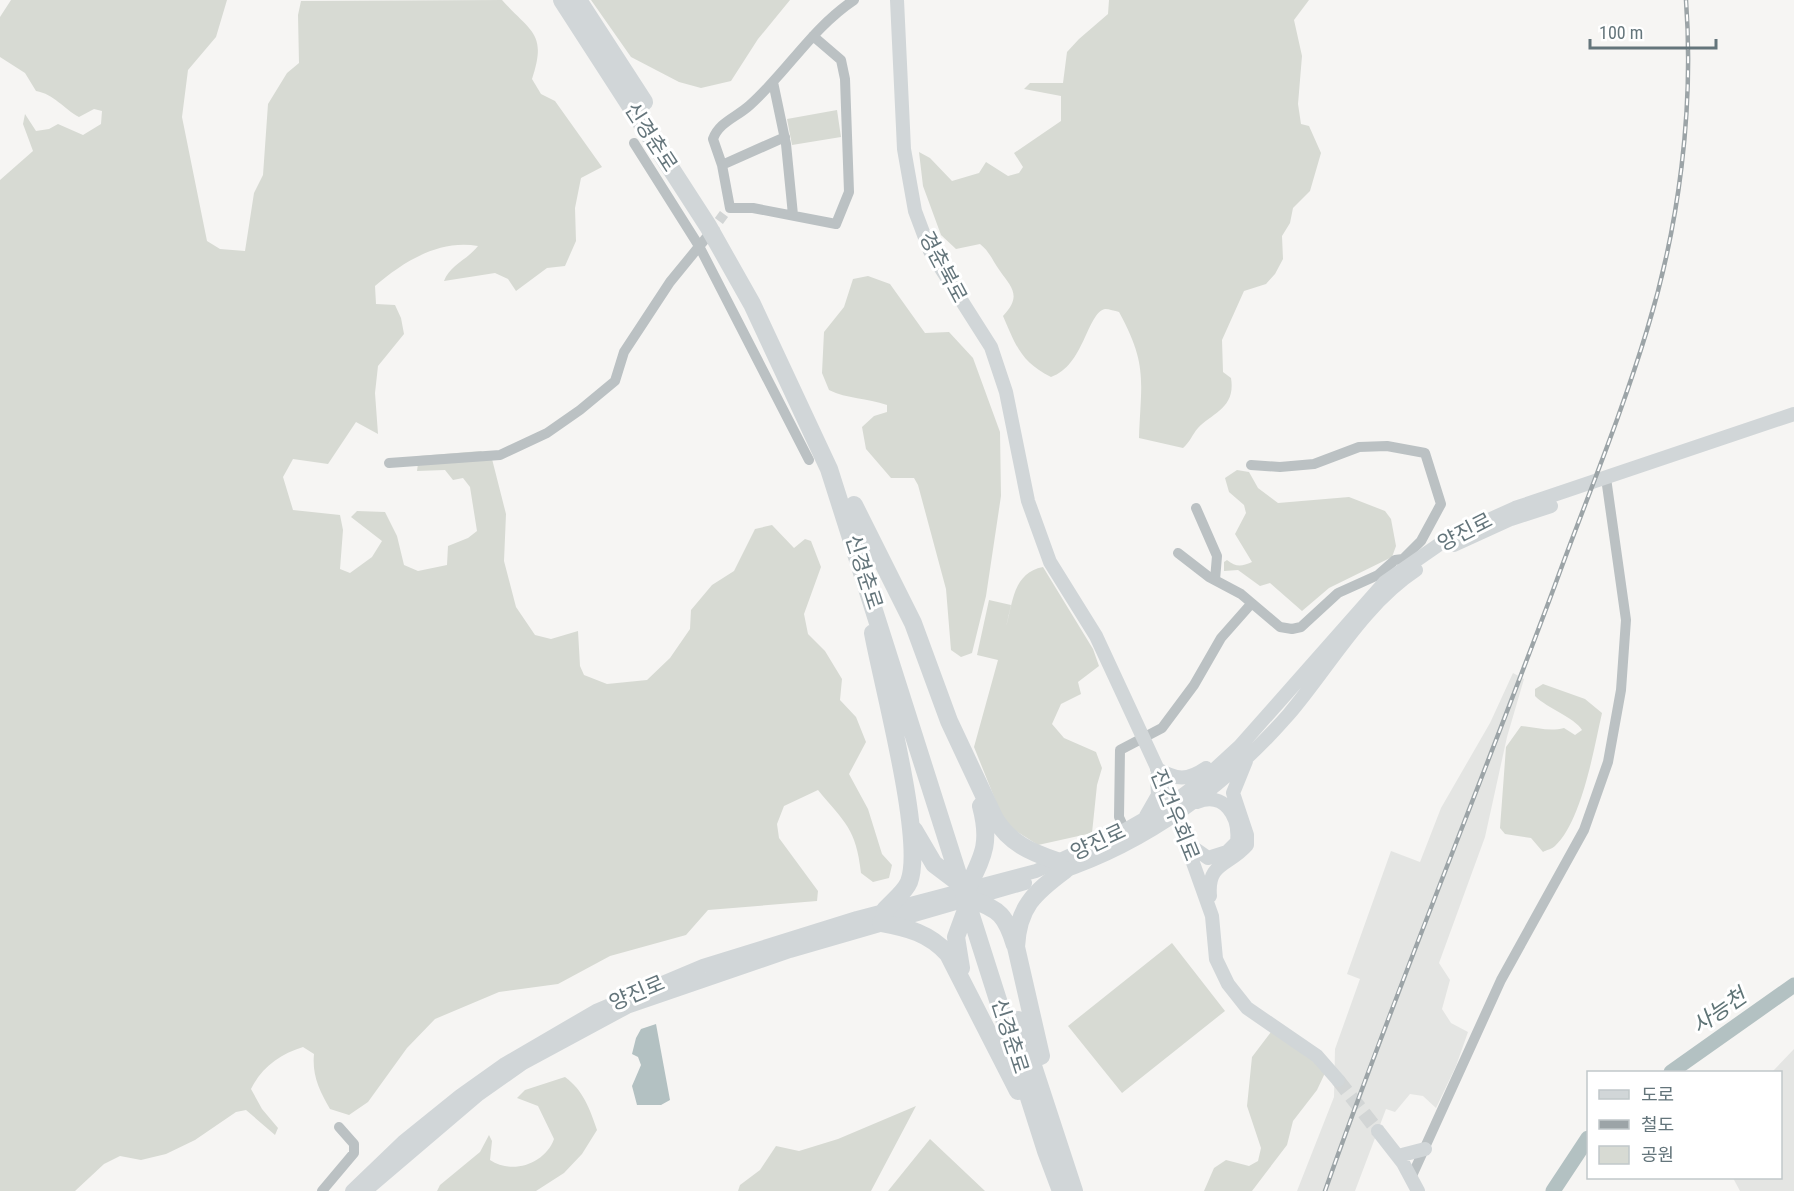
<svg xmlns="http://www.w3.org/2000/svg" width="1794" height="1191" font-family="'Roboto Condensed','Noto Sans KR',sans-serif">
	<style>
		.built { fill: #e4e5e3 }
		.green { fill: #d7dad3 }
		.water { fill: #b3c1c2 }
		.lines { fill: none; stroke-linecap: round; stroke-linejoin: round }
		.river { stroke: #b3c1c2; stroke-width: 15 }
		.street-tunnel { stroke: #d2d5d5; stroke-width: 10; stroke-dasharray: 10 5; stroke-linecap: butt }
		.secondary-tunnel { stroke: #d2d5d5; stroke-width: 14; stroke-dasharray: 14 7; stroke-linecap: butt }
		.street { stroke: #bbc1c3; stroke-width: 10 }
		.secondary { stroke: #d1d6d8; stroke-width: 14 }
		.highway { stroke: #d1d6d8; stroke-width: 18 }
		.rail-casing { stroke: #9ca4a7; stroke-width: 4.5 }
		.rail { stroke: #fff; stroke-width: 2; stroke-dasharray: 7; stroke-linecap: butt }
		.labels { text-anchor: middle; dominant-baseline: central; stroke-width: 6; stroke-linejoin: round; paint-order: stroke }
		.street-label { font-size: 21px; fill: #64757b; stroke: #fff }
		.water-label { font-size: 22px; font-style: italic; fill: #5f7476; stroke: #fff }
	</style>
	<rect width="100%" height="100%" fill="#f6f5f3"/>
	<path class="built" d="M1513,673l11,6 -17,58 -22,100 -46,126 11,17 -8,29 9,14 17,9 -12,34 -20,42 -13,-12 -13,-2 -15,18 -9,-3 -31,82h-58l37,-94 1,-48 25,-70 -13,-5 44,-123 29,11 21,-54 49,-85z
		M1794,1049v142h-54l-7,-13h47v-106h-8z"/>
	<path class="green" d="M11,0h216l-11,37 -28,33 -6,47 25,124 13,8 25,2 9,-58 9,-18 5,-71 19,-31 12,-10 -1,-48 3,-14 201,-1c30,33 45,33 30,79l9,15 14,7 47,66 -21,11 -6,30 1,33 -11,25 -18,2 -31,23 -8,-12 -13,-6 -51,8c6,-16 23,-21 34,-35 -39,-7 -75,16 -103,40l1,18 19,1 6,13 3,16 -26,32 -3,27 3,41 -22,-12 -28,42 -35,-5 -10,18 10,33 47,5 3,15 -3,39 10,4 22,-16 10,-16 -31,-24 6,-6 28,1 12,24 7,29 14,6 29,-6 1,-19 20,-8 9,-7 -7,-44 -7,-9 -10,2 -8,-10 -28,1 2,-15 62,-5 11,8 14,55 -2,47 12,46 19,28 16,4 27,-8 2,35 4,9 23,9 40,-4 23,-22 20,-29 1,-19 21,-25 22,-14 21,-42 17,-4 22,23 11,-9 6,2 10,26 -17,47 4,20 17,17 17,28 -2,21 16,17 10,25 -17,32 19,35 14,45 10,11 -3,13 -16,4 -12,-9c-5,-45 -16,-50 -43,-83l-34,16 -7,18 2,14 39,53 -1,10 -109,9 -22,25 -76,21 -52,28 -59,8 -64,27 -28,29 -39,54 -19,13 -19,-6c-11,-19 -18,-34 -16,-55l-11,-7c-23,7 -41,20 -52,42l11,20 16,19 -3,7 -29,-25 -10,2 -41,28 -29,14 -25,6 -21,-4 -16,8 -29,27h-75v-1011l33,-29 -10,-27 2,-10 11,17 13,-2 9,-5 25,11 18,-11 1,-13 -8,-2 -15,8c-15,-8 -25,-23 -43,-26l-11,-18 -25,-16v-40z
		M591,0h199l-32,39 -27,42 -30,7 -22,-6 -48,-25z
		M1109,0h200l-15,20 8,36 -4,48 3,20 8,2 12,27 -11,38 -17,17 -3,15 -8,13 1,23 -8,15 -9,10 -22,7 -22,49 1,32 8,6c5,30 -19,35 -33,50 -6,7 -8,14 -15,20l-44,-10c2,-57 9,-73 -20,-126 -4,-1 -10,-3 -14,-3 -18,4 -21,57 -54,68 -30,-15 -35,-31 -48,-61 19,-20 9,-28 -3,-45 -8,-11 -10,-19 -20,-27l-24,5 -15,-14 -18,-49 -4,-34 11,6 22,23 27,-8 7,-11 22,14 11,-3 4,-6 -9,-14 47,-32v-25l-37,-7 6,-6h33l4,-31 12,-13 29,-25z
		M837,110l4,27 -49,8 -5,-26z
		M868,276l22,8 35,49 24,-1 24,26 27,74 1,64 -15,100 -14,57 -11,4 -10,-7 -5,-61 -28,-104 -4,-7h-23l-25,-29 -4,-22 12,-11 13,-4v-7c-20,-7 -40,-6 -58,-15l-7,-17 2,-41 20,-25 9,-28z
		M1237,470l12,2 9,16 20,15 71,-6 36,14 6,8 5,27 -4,11 -63,31 -27,23 -32,-28 -10,3 -22,-16 -14,1v-9l3,-2c9,7 14,7 25,2l-17,-28 11,-21 -2,-8 -15,-13 -4,-14z
		M1043,567l50,82 6,17 -21,16 3,12 -20,10 -9,20 12,14 32,14 6,16 -5,17 -5,48 -54,12 -33,-21 -31,-77 24,-87 -21,-5 12,-55 22,5 -5,22c7,-25 7,-54 37,-60z
		M1543,684l42,15 17,14c-8,35 -20,108 -47,133 -3,3 -9,4 -12,6l-12,-14 -26,-4 -5,-6 6,-81 15,-21c15,1 28,6 43,2l11,7 7,-5c-8,-13 -34,-21 -47,-34v-7z
		M1172,943l53,68 -103,82 -54,-67z
		M1271,1032l43,26 11,15 -8,17 -24,31 -6,24 -35,46h-48l10,-23 12,-8 23,6 9,-5 3,-13 -14,-42 5,-49z
		M565,1077c18,13 25,32 32,53l-15,24 -18,19 -28,18h-99l3,-6 40,-33 9,-17 3,6 -2,19c22,15 55,4 64,-21l-16,-33 -21,-8 8,-8z
		M916,1106l-45,85h-133l2,-6 20,-15 16,-24 23,5 39,-12z
		M930,1139l55,52h-97z"/>
	<path class="water" d="M656,1024l14,76 -9,5h-24l-5,-19 9,-21 -3,-8 -6,-3 4,-16 5,-9z"/>
	<g class="lines">
		<path class="river" d="M1671,1072l123,-87
			M1553,1191l35,-53"/>
		<path class="street-tunnel" d="M710,233l14,-19"/>
		<path class="secondary-tunnel" d="M1338,1080l40,51"/>
		<path class="street" d="M813,36l28,24 4,19 4,113 -13,32 -83,-16h-23l-8,-43 -9,-26c6,-17 24,-22 37,-34 37,-33 62,-77 104,-105
			M773,82l13,62 7,71
			M634,143l65,103 110,214
			M722,165l63,-28
			M389,463l111,-8 47,-22 33,-23 35,-29 9,-29 46,-70 36,-44
			M1196,508l21,48 -2,24
			M1178,553l31,24 32,17 39,33 12,2 9,-2 37,-34 40,-18 17,-15 8,-1 18,-18 20,-37 -16,-51 -38,-7 -28,1 -45,17 -34,3 -29,-2
			M1125,830l-6,-13 1,-67 42,-22 32,-43 27,-47 30,-34
			M1411,1178l90,-198 83,-150 24,-68 13,-72 5,-70 -20,-142
			M322,1191l32,-38v-9l-15,-17"/>
		<path class="secondary" d="M897,0l7,149 11,62 15,40 61,96 15,45 22,109 22,61 46,74 70,151 46,129 4,43 12,25 19,24 70,48 21,24
			M1454,545l57,-26 40,-13
			M1157,769c20,11 30,12 49,-1
			M1146,816l12,-21 -1,-19
			M1188,844l20,14 19,-6 10,-10c3,-26 -13,-51 -40,-40
			M1058,873c89,-29 170,-89 231,-159 40,-47 74,-109 127,-144
			M1210,896c-3,-34 19,-30 37,-51v-10l-14,-42 13,-32
			M1378,1131l25,32 15,28
			M1398,1156l27,-7
			M352,1191l51,-49 57,-46 45,-32 91,-53 107,-45 154,-48 179,-47 89,-41 47,-27 32,-24 36,-33 145,-164 62,-43 68,-31 279,-94
			M365,1191l114,-97 44,-31 104,-56 163,-56 235,-68"/>
		<path class="highway" d="M562,0l146,226 44,78 77,165 217,682 15,40
			M578,0l66,102
			M854,505l59,118 36,98 46,98c15,24 35,33 62,42
			M873,633c9,50 52,208 36,249 -4,10 -17,20 -24,28
			M914,830l20,34 33,25 3,10 -14,38 5,31
			M967,889c16,-33 24,-45 14,-83
			M970,899c30,10 36,17 45,46
			M881,923c27,5 48,10 67,31l70,137
			M1018,1020l56,171
			M1041,1056l-25,-109c2,-40 18,-54 49,-77"/>
		<defs>
			<path id="rail" d="M1325,1191c72,-204 155,-404 230,-606 31,-85 66,-169 92,-255 32,-104 47,-221 39,-330"/>
		</defs>
		<use href="#rail" class="rail-casing"/>
		<use href="#rail" class="rail"/>
	</g>
	<g class="labels">
		<g class="street-label">
			<text transform="translate(651 137) rotate(57)">신경춘로</text>
			<text transform="translate(943 267) rotate(62)">경춘북로</text>
			<text transform="translate(1465 532) rotate(-27)">양진로</text>
			<text transform="translate(864 572) rotate(72)">신경춘로</text>
			<text transform="translate(1175 815) rotate(68)">진건우회로</text>
			<text transform="translate(1098 842) rotate(-25)">양진로</text>
			<text transform="translate(637 993) rotate(-23)">양진로</text>
			<text transform="translate(1010 1036) rotate(72)">신경춘로</text>
		</g>
		<g class="water-label">
			<text transform="translate(1719 1011) rotate(-35)">사능천</text>
		</g>
	</g>
	<rect x="1587" y="1071" width="195" height="108" fill="#ffffff" stroke="#c1c8ca" stroke-width="1.5"/>
	<rect x="1599" y="1090" width="30" height="9" fill="#d1d6d8" stroke="#c1c8ca" stroke-width="1.5"/>
	<text x="1641" y="1101" font-size="18" fill="#64757b">도로</text>
	<rect x="1599" y="1120" width="30" height="9" fill="#9ca4a7" stroke="#c1c8ca" stroke-width="1.5"/>
	<text x="1641" y="1131" font-size="18" fill="#64757b">철도</text>
	<rect x="1599" y="1146" width="30" height="18" fill="#d7dad3" stroke="#c1c8ca" stroke-width="1.5"/>
	<text x="1641" y="1161" font-size="18" fill="#64757b">공원</text>
	<path d="M1590 39v9h126v-9" fill="none" stroke="#64757b" stroke-width="3"/>
	<text x="1599" y="39" font-size="18" fill="#64757b" stroke="#ffffff" stroke-width="4.5" paint-order="stroke">100 m</text>
</svg>
